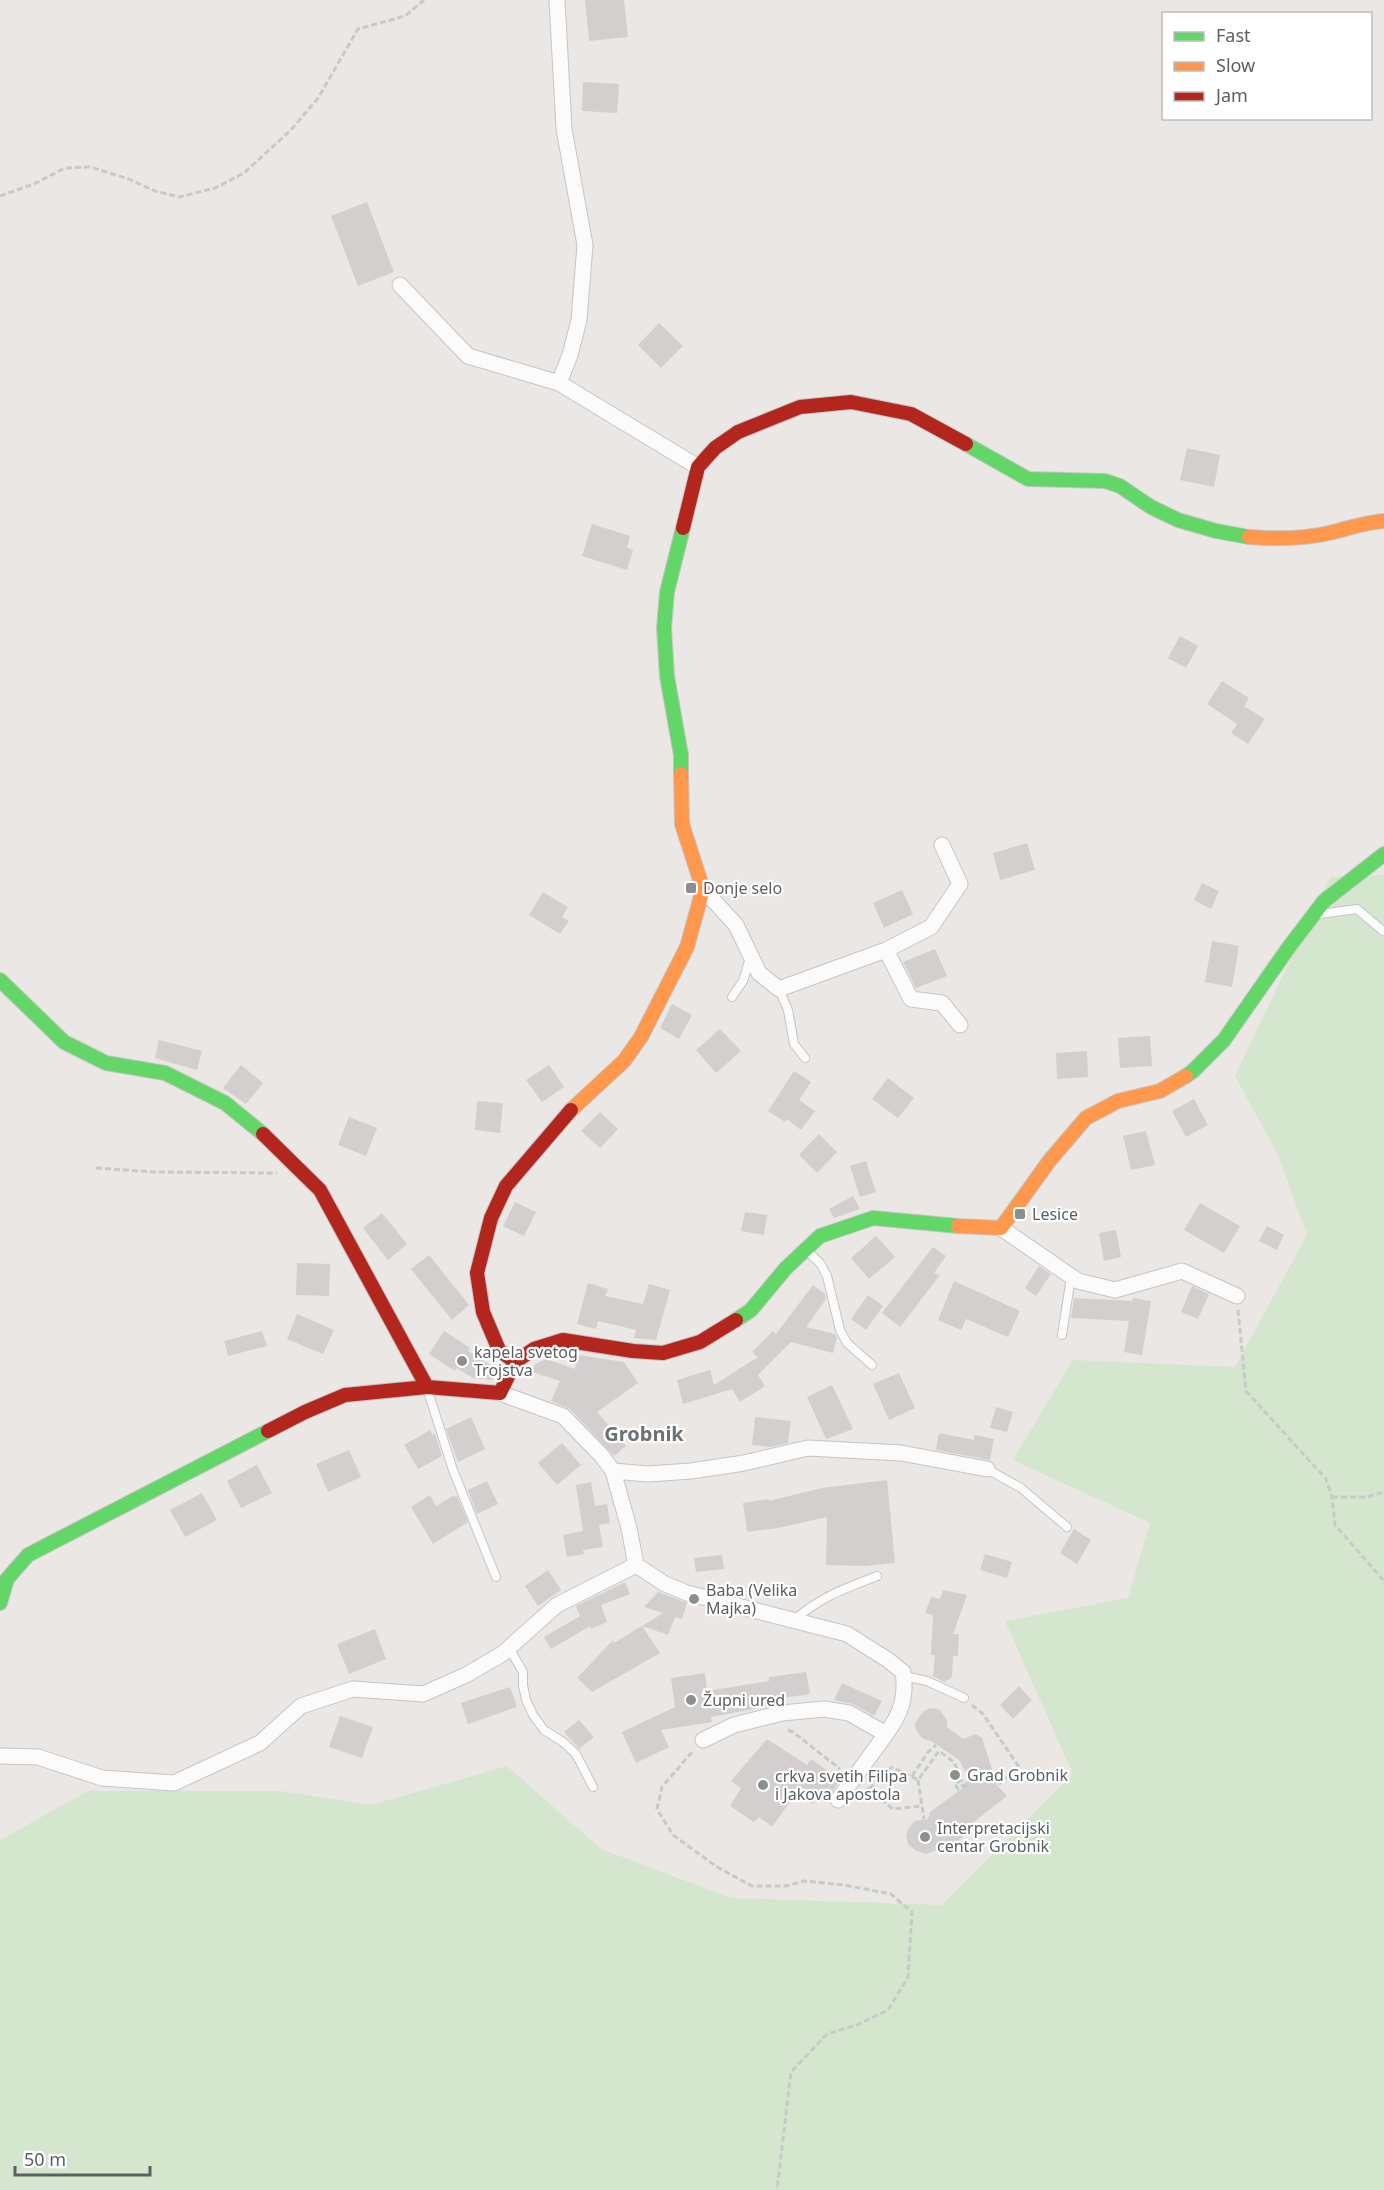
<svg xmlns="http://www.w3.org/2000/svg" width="1384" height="2190" font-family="'Noto Sans',sans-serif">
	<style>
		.green { fill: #d5e6cf }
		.building { fill: #d2cfce }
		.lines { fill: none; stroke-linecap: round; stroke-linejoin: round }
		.lane-casing { stroke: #c5c5c5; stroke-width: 10 }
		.street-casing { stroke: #c5c5c5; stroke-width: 17 }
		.fast-casing { stroke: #c5c5c5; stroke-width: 16 }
		.slow-casing { stroke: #c5c5c5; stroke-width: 16 }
		.jam-casing { stroke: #c5c5c5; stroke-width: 16 }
		.path { stroke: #c5cbc7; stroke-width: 3; stroke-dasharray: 6 3; stroke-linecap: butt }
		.lane { stroke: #fcfbfb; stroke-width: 8 }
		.street { stroke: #fcfbfb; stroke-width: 15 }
		.fast { stroke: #63d668; stroke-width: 14 }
		.slow { stroke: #ff974d; stroke-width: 14 }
		.jam { stroke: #b3261e; stroke-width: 14 }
		.poi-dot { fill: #8c8f90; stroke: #fff; stroke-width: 2 }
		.labels { text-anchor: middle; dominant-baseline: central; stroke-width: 4.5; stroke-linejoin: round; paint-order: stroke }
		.poi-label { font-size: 16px; fill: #5a5f62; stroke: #fff; text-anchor: start }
		.quarter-label { font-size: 20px; font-weight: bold; fill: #6b7174; stroke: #fff }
	</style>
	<rect width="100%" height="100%" fill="#eae7e4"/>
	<path class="green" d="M1384,875v1315h-1384v-350l88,-49h192l91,14 136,-39 94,83 130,49 211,7 131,-131 -68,-153 123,-23 22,-75 -137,-63 60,-100 162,7 72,-132 -29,-80 -43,-79 95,-199z"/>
	<path class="building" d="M585,0h39l4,37 -39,4z
		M583,82l36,2 -2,29 -35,-2z
		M367,202l27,70 -36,14 -27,-70z
		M659,323l24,23 -22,22 -23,-23z
		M1187,448l33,7 -6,32 -34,-7z
		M592,524l38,12 -3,12 6,2 -6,20 -45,-14z
		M1180,636l18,10 -12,22 -18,-10z
		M1222,681l27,17 -5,8 21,13 -17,25 -17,-11 6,-9 -30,-20z
		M1027,843l8,27 -35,10 -7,-27z
		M1202,883l17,8 -8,18 -17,-9z
		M902,890l11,24 -29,14 -11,-25z
		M543,892l25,15 -6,10 7,4 -9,13 -31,-19z
		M1212,941l27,5 -7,41 -27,-5z
		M935,949l12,27 -31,12 -13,-26z
		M672,1004l20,11 -13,24 -19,-11z
		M720,1029l21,22 -25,22 -20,-23z
		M1150,1036l2,30 -32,2 -2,-30z
		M159,1040l43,11 -5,19 -42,-12z
		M1087,1051l1,26 -31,2 -1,-26z
		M241,1065l22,18 -17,21 -23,-16z
		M549,1065l15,22 -22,15 -16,-22z
		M794,1071l17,11 -12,18 16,11 -14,19 -14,-11 -2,3 -17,-11z
		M888,1078l26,20 -16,20 -26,-19z
		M1194,1099l14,26 -22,12 -14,-26z
		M477,1101l26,2 -3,30 -25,-3z
		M600,1112l18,17 -18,19 -19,-17z
		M349,1117l28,11 -11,28 -28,-11z
		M1146,1131l9,34 -24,5 -8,-34z
		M819,1134l18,18 -20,21 -18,-18z
		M866,1161l10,31 -16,5 -10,-31z
		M853,1196l7,13 -26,9 -5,-9z
		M515,1202l21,10 -12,24 -21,-10z
		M1200,1203l40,23 -16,27 -40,-23z
		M745,1212l22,3 -3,20 -23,-4z
		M382,1213l25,31 -19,16 -25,-32z
		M1267,1226l17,9 -7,15 -18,-9z
		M1116,1230l5,27 -17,4 -5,-28z
		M876,1236l19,21 -26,22 -18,-21z
		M933,1247l13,9 -12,17 6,2 -40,52 -18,-14z
		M429,1255l40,50 -17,15 -41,-51z
		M297,1263l33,1 -1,32 -33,-1z
		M1039,1266l12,8 -15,22 -11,-8z
		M954,1281l66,30 -12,26 -42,-18 -5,11 -23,-10z
		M588,1283l20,6 -3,7 38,8 6,-20 21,6 -14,50 -22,-2 2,-8 -38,-9 -2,8 -19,-5z
		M813,1285l12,9 1,5 -20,28 29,7 2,4 -4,15 -42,-11 -33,33 7,11 -25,16 -8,-13 -49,15 -6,-24 33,-10 4,15 44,-28 -6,-5 21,-21 3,3z
		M1192,1286l17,8 -11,25 -17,-7z
		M868,1295l15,11 -17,24 -15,-11z
		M1074,1298l58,3 1,-3 18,3 -9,54 -18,-3 5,-31 -58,-3z
		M297,1314l37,16 -11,24 -36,-15z
		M262,1331l5,15 -39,10 -4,-15z
		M444,1331l26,17 -2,3 29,18 -5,11 -19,-2 -16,-10 -2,3 -26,-17z
		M578,1355l46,7 14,21 -41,29 29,34 -12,10 -44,-47 -19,-8 9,-20 -28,-9 3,-8 11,-5 29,10z
		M899,1373l16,35 -26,12 -16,-36z
		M832,1385l21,44 -27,10 -19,-42z
		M996,1407l17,5 -6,20 -17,-4z
		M471,1417l14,32 -27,13 -12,-33z
		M755,1417l36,4 -3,22 -18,4 -18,-2z
		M430,1430l3,5 2,-1 7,22 -24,13 -14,-24z
		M939,1433l35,7v-5l20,4 -4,21 -54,-10z
		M562,1443l19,22 -24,20 -19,-22z
		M349,1450l12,27 -33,15 -12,-28z
		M257,1465l15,28 -31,15 -14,-27z
		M887,1480l8,83 -31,3 -38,-1 1,-48 -49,11 -31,4 -4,-29 26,-4v2l53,-13z
		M487,1481l11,23 -21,10 -9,-24z
		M591,1482l4,24 12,-2 3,19 -11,2 4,22 -20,3 1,4 -17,3 -4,-22 20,-4 -7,-46z
		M202,1493l15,27 -32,17 -15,-27z
		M430,1495l6,11 17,-10 1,1 3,-1 11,26 -35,22 -22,-37z
		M1074,1529l17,11 -14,24 -17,-11z
		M985,1554l27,8 -5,16 -27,-8z
		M722,1555l2,14 -28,3 -2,-14z
		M548,1570l13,20 -23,16 -13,-20z
		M625,1582l5,12 -29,11 6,17 -16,7 -1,-3 -39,23 -7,-12 36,-21 -4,-10z
		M943,1590l24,5 -14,39h6l-1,22h-5l-1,21 -8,5 -11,-6 2,-21h-4l2,-40 -8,-2 6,-16 9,2z
		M658,1592l29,11 -5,16 -7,-2 -7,18 -26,-9 18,27 -68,39 -15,-14 36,-38 1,3 49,-30 -19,-6z
		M375,1629l11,30 -37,15 -12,-30z
		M806,1672l4,22 -42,6 1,6 -58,11 1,5 -51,8 8,17 -33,16 -14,-31 53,-25 -4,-29 34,-5 2,18 62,-10v-4z
		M842,1683l40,18 -8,15 -21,-12 -19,-4z
		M1019,1686l13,14 -19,19 -13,-14z
		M510,1687l7,20 -49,17 -7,-21z
		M930,1708l9,1 8,11v7l16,12 13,-5 6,4 15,47 10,11 -46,36 2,5 -10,7 -27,10 -11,-4 -7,-6 -2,-8 2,-7 7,-8 13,-2 2,-7 33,-24 -3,-3 10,-5 -11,-20 -26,-18 -11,-4 -6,-8 -1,-7 4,-6 5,-6z
		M340,1716l33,11 -11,31 -33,-11z
		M579,1720l15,17 -15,12 -15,-17z
		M767,1739l40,26 4,-6 29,21 -15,23 -8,-5 -5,6 -16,-11 -24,34 -13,-10 -5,5 -24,-16 11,-18 -10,-7z"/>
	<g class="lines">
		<defs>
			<path id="lane" d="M1320,914l37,-5 26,22
				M779,989l9,21 6,34 11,14
				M732,997l11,-16 7,-23
				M807,1251l13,12 7,13 13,54 7,13 25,22
				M1062,1335l9,-58
				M427,1388l26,82 43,107
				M987,1469l34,19 46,39
				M794,1620c28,-24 50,-31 83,-44
				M509,1648l14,24v13l3,15 7,15 11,15 19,12 13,12 17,33
				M904,1676l23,5 37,17"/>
			<path id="street" d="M557,0l7,129 21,116 -6,75 -9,35 -11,28 139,84
				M400,285l68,71 91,27
				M703,889l33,36 23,48 20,16 107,-39 25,49 31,4 18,22
				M886,950l45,-23 29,-43 -18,-39
				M1001,1228l77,53 37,9 67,-19 55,25
				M500,1393l63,23 38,39 12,16 35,3 43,-3 53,-8 64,-15 93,5 86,16
				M613,1471l16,57 7,37 29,19 22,9 160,41 41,26 15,12c4,26 -3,43 -17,62l-37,-21 -25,-4 -42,4 -48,12 -31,15
				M0,1756l38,1 64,21 72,5 86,-40 41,-37 52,-17 70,5 43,-19 36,-21 55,-49 79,-40
				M838,1800l48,-66"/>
			<path id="fast" d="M966,444l62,35 77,2 15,5 31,21 27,13 38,11 33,6
				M681,774v-19l-14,-79 -3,-48 3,-36 16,-64
				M0,980l64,62 42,21 59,10 60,30 38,31
				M1186,1076l7,-5 31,-31 65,-93 35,-46 60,-47
				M736,1320l15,-10 35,-42 34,-32 53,-18 85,8
				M0,1603l7,-24 21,-24 240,-124"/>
			<path id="slow" d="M1249,537c26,2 55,2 80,-4 19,-4 36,-11 55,-12
				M571,1110l53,-49 17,-24 46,-90 16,-58 -21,-65 -1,-50
				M958,1226l43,2 49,-68 36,-42 32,-17 42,-10 26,-15"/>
			<path id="jam" d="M683,528l15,-61 17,-19 23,-16 62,-25 51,-5 60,12 55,30
				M263,1134l57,56 107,197
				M515,1362l-16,-12 -16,-38 -6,-39 14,-55 15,-32 65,-76
				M268,1431l37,-19 40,-17 82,-8 73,6 15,-31 19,-13 29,-9 70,11 30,2 37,-11 36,-22"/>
		</defs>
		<use href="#lane" class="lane-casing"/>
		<use href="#street" class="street-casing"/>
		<use href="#fast" class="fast-casing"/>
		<use href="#slow" class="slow-casing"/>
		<use href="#jam" class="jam-casing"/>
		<path class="path" d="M0,196l34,-12 31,-16 25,-1 39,12 26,12 24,6 36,-9 29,-15 48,-44 26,-31 40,-69 47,-13 19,-16
			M96,1168l58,4 123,1
			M1238,1310l8,81 80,88 6,18 3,28 49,56
			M1332,1497h35l17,-5
			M972,1705l11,9 36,53 -22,19
			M788,1730l5,2 47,37
			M692,1752l-30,35 -5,22 16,26 44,32 35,19h34l18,-5 40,4 47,9 21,18 -4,65 -20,33 -31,15 -30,9 -36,38 -14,118
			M912,1776l16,-24 8,-7
			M918,1780l6,39
			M867,1788l26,21 29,-3
			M869,1789l23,-22 26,13 21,-29 15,11 8,18 -7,4 3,5 13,-7"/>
		<use href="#lane" class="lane"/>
		<use href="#street" class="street"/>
		<use href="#fast" class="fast"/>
		<use href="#slow" class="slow"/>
		<use href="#jam" class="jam"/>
	</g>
	<g class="poi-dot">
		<rect x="685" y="882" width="12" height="12" rx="3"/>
		<rect x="1014" y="1208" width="12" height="12" rx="3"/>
		<circle cx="462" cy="1361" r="6"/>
		<circle cx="694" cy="1599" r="6"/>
		<circle cx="691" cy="1700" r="6"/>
		<circle cx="955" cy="1775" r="6"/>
		<circle cx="763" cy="1785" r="6"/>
		<circle cx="925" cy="1837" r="6"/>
	</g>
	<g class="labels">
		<g class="poi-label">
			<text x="703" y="888">Donje selo</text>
			<text x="1032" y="1214">Lesice</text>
			<text x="474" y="1352">kapela svetog<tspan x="474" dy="18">Trojstva</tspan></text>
			<text x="706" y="1590">Baba (Velika<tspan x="706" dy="18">Majka)</tspan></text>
			<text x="703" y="1700">Župni ured</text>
			<text x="967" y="1775">Grad Grobnik</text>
			<text x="775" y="1776">crkva svetih Filipa<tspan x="775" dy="18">i Jakova apostola</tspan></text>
			<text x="937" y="1828">Interpretacijski<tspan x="937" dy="18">centar Grobnik</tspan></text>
		</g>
		<g class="quarter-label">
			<text x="644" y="1433">Grobnik</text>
		</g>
	</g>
	<rect x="1162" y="12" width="210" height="108" fill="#ffffff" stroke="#bdbfc0" stroke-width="1.5"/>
	<rect x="1174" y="32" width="30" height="9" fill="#63d668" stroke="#bdbfc0" stroke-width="1.5"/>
	<text x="1216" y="42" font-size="18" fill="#5a5f62">Fast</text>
	<rect x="1174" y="62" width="30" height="9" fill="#ff974d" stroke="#bdbfc0" stroke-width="1.5"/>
	<text x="1216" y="72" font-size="18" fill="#5a5f62">Slow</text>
	<rect x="1174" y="92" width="30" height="9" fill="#b3261e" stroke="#bdbfc0" stroke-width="1.5"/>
	<text x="1216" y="102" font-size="18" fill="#5a5f62">Jam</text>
	<path d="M15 2166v9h135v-9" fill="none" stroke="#5a5f62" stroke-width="3"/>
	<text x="24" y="2166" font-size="18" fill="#5a5f62" stroke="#ffffff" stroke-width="4.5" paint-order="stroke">50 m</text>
</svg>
